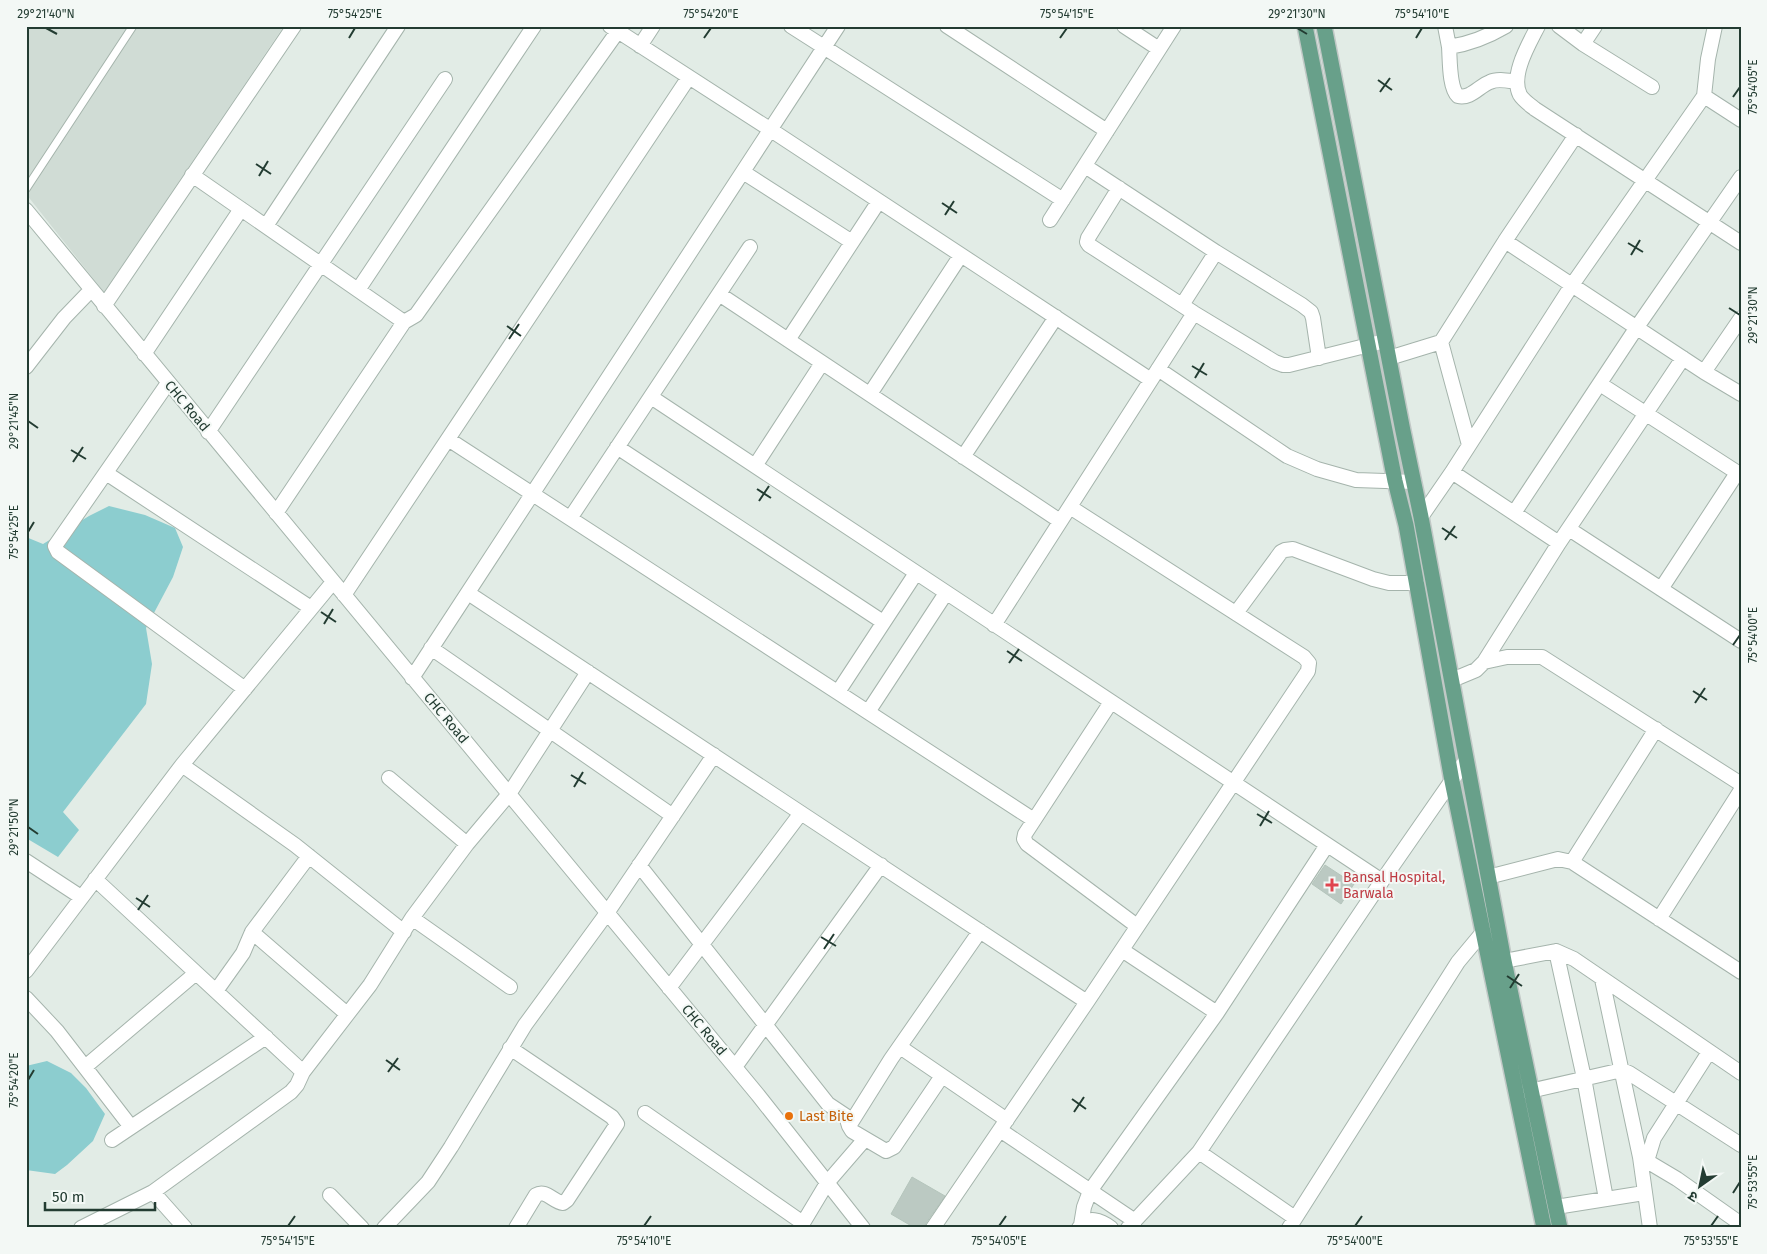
<svg xmlns="http://www.w3.org/2000/svg" width="1767" height="1254" font-family="'Fira Sans','Noto Sans Devanagari',sans-serif">
	<style>
		.built { fill: #d0dcd5 }
		.water { fill: #8ccdcf }
		.building { fill: #bbc9c2; stroke: #b5c5bc }
		.lines { fill: none; stroke-linecap: round; stroke-linejoin: round }
		.lane-casing { stroke: #a5b4ac; stroke-width: 9 }
		.street-casing { stroke: #a5b4ac; stroke-width: 16 }
		.primary-casing { stroke: #c1c8c6; stroke-width: 18 }
		.lane { stroke: #fff; stroke-width: 7 }
		.street { stroke: #fff; stroke-width: 14 }
		.primary { stroke: #68a08a; stroke-width: 15 }
		.ticks { fill: none; stroke: #233c32; stroke-width: 2 }
		.health-dot { fill: #e0444e; stroke: #f3f8f5; stroke-width: 2 }
		.food-dot { fill: #e8710a; stroke: #f3f8f5; stroke-width: 2 }
		.labels { text-anchor: middle; dominant-baseline: central; stroke-width: 4; stroke-linejoin: round; paint-order: stroke }
		.street-label { font-size: 14px; fill: #233c32; stroke: #f3f8f5 }
		.health-label { font-size: 14px; fill: #be3a42; stroke: #f3f8f5; text-anchor: start }
		.food-label { font-size: 14px; fill: #c56008; stroke: #f3f8f5; text-anchor: start }
		.neatline { fill: none; stroke: #233c32; stroke-width: 2 }
		.ticks-label { font-size: 12px; text-anchor: middle; fill: #233c32 }
	</style>
	<rect width="100%" height="100%" fill="#e2ece6"/>
	<path class="built" d="M26,26h258l-180,266 -78,-98z"/>
	<path class="water" d="M109,506l36,9 30,13 8,19 -10,30 -27,51 6,36 -6,40 -83,108 16,18 -21,27 -32,-19v-301l17,7 46,-28z
		M47,1061l24,12 15,15 19,26 -12,27 -26,24 -12,9 -29,-4v-104z"/>
	<path class="building" d="M1325,865l29,19 -13,20 -29,-20z
		M912,1177l33,19 -19,27 -2,5h-9l-24,-14z"/>
	<g class="lines">
		<defs>
			<path id="lane" d="M26,189l107,-163"/>
			<path id="street" d="M610,26l161,104 380,250
				M791,26l272,174
				M947,26l160,105
				M1124,26l35,23
				M1445,26l4,21c20,-3 40,-11 57,-21
				M1538,26c-9,18 -28,49 -18,69 3,5 10,10 15,14l206,134
				M1559,26l24,18 69,43
				M1583,44l12,-18
				M640,46l13,-20
				M1449,47c1,12 0,41 9,49 13,3 21,-10 32,-14 8,-4 19,-1 27,0
				M1704,96l37,24
				M1085,166l131,86 86,53 9,7 2,6 6,40
				M743,172l109,70
				M192,175l212,147 12,-7 202,-284
				M1119,188l-31,50 -1,4 2,3 105,68 81,49 8,3h6l96,-24
				M26,210l732,885 105,133
				M1050,220l124,-194
				M266,226l132,-200
				M1505,241l199,131 37,22
				M358,290l176,-264
				M719,294l341,227
				M1182,305l34,-53
				M104,306l190,-280
				M788,340l91,-139
				M1441,342l28,103
				M144,354l97,-145
				M1389,358l52,-16 64,-101 71,-106
				M26,367l38,-49 27,-28
				M1158,369l129,87 30,13 39,11 58,2
				M1704,372l37,-54
				M168,383l-113,163 3,6 187,137
				M1600,384l141,91
				M870,394l91,-139
				M651,397l731,484
				M208,432l237,-353
				M448,439l586,381
				M617,447l266,175
				M963,457l93,-140
				M755,466l67,-103
				M1452,472l107,71
				M106,473l205,135
				M276,513l128,-191
				M1514,513l123,-186 104,-150
				M571,517l179,-270
				M1421,517l31,-45 120,-187 132,-189 4,-37 7,-33
				M1569,529l172,112
				M1661,589l76,-116
				M468,593l619,409
				M344,595l345,-518
				M1236,613l45,-61 4,-2 8,-1 80,30 16,4h28
				M994,625l200,-312
				M431,648l242,168
				M1484,662l23,-5h35l199,127
				M412,678l426,-652
				M1452,680l24,-10 8,-8 75,-119 124,-185
				M838,692l78,-119
				M1111,702l-86,132 -1,5 3,5 110,82
				M868,712l78,-119
				M182,765l113,80 109,87
				M389,778l78,66
				M26,861l55,36
				M1572,862l84,-133
				M639,865l189,239 18,12 3,10 3,5 34,20 8,-4 48,-71
				M1488,877l70,-18 14,3 169,110
				M95,879l208,193
				M412,918l98,69
				M1659,919l82,-129
				M252,932l95,82
				M1122,950l95,63
				M1556,951l28,127 22,121
				M1504,961l52,-10 18,8 167,114
				M26,971l156,-206 151,-183
				M1602,979l38,178 10,71
				M669,988l132,-175
				M216,991l27,-38 9,-21 57,-76
				M26,998l31,33 74,96
				M900,1047l107,73
				M510,1048l102,69 5,7 -50,76 -4,3c-10,-1 -17,-14 -27,-8l-20,33
				M85,1067l111,-94
				M735,1067l146,-202
				M1521,1093l101,-23 7,3 112,72
				M645,1113l158,110
				M849,1126l42,-67 89,-128
				M1000,1130l135,91
				M112,1140l154,-103
				M1199,1152l96,66
				M1640,1157l37,22 64,45
				M1647,1161l7,-23 55,-86
				M153,1192l32,36
				M330,1195l32,33
				M1556,1207l88,-14
				M1081,1225l3,-18 6,-16 127,-178 110,-168
				M81,1228l72,-36 138,-100 6,-7 6,-13 67,-87 42,-67 55,-74 42,-50 79,-122
				M384,1228l44,-46 23,-35 74,-122 82,-112 107,-158
				M800,1228l27,-45 38,-44
				M933,1228l154,-226 221,-331 1,-8 -5,-6 -234,-150
				M1079,1228c8,-13 22,-8 32,0
				M1128,1228l71,-76 183,-271 84,-121
				M1289,1228l169,-266 25,-30"/>
			<path id="primary" d="M1305,26l90,455 11,44 46,256 92,447
				M1324,26l79,405 18,86 83,444 56,267"/>
		</defs>
		<use href="#lane" class="lane-casing"/>
		<use href="#street" class="street-casing"/>
		<use href="#primary" class="primary-casing"/>
		<use href="#lane" class="lane"/>
		<use href="#street" class="street"/>
		<use href="#primary" class="primary"/>
	</g>
	<path class="ticks" d="M46,28l11,6M1297,28l10,6M349,38l6,-10M704,38l7,-10M1060,38l7,-10M1416,38l6,-10M1378,80l14,10M1380,92l10,-14M1733,97l7,-10M256,164l15,10M259,176l9,-15M942,203l15,10M945,215l9,-14M1628,243l15,9M1631,255l9,-15M1729,308l11,7M507,326l14,10M509,339l10,-15M1192,366l15,9M1195,378l9,-15M28,421l10,7M71,450l15,9M73,462l10,-15M757,489l14,9M759,501l10,-15M1442,528l15,10M28,532l6,-10M1445,540l10,-14M321,612l15,10M324,624l9,-15M1733,645l7,-10M1007,651l15,10M1009,663l10,-14M1693,691l14,9M1695,703l10,-15M571,775l15,9M574,787l9,-15M1257,814l15,9M1260,826l9,-15M28,827l10,7M136,898l14,9M138,910l10,-15M821,937l15,9M824,949l10,-15M1507,976l15,10M1510,988l9,-14M386,1060l14,10M388,1072l10,-14M28,1080l6,-10M1072,1099l14,10M1074,1112l10,-15M1733,1193l7,-11M288,1226l7,-10M644,1226l7,-10M999,1226l7,-10M1355,1226l7,-10M1711,1226l7,-10"/>
	<path class="health-dot" d="M1329.5 877.5h5v5h5v5h-5v5h-5v-5h-5v-5h5z"/>
	<circle class="food-dot" cx="789" cy="1116" r="5"/>
	<g class="labels">
		<g class="street-label">
			<text transform="translate(187 406) rotate(50)">CHC Road</text>
			<text transform="translate(446 718) rotate(50)">CHC Road</text>
			<text transform="translate(704 1030) rotate(50)">CHC Road</text>
		</g>
		<g class="health-label">
			<text x="1343" y="877">Bansal Hospital,<tspan x="1343" dy="16">Barwala</tspan></text>
		</g>
		<g class="food-label">
			<text x="799" y="1116">Last Bite</text>
		</g>
	</g>
	<rect width="1767" height="1254" fill="none" stroke="#f3f8f5" stroke-width="55"/>
	<g transform="translate(1700 1186) rotate(213)" stroke="#f3f8f5" stroke-width="4" paint-order="stroke">
	<path d="M0-4L9 19L0 12L-9 19Z" fill="#233c32"/>
	<text y="-8" font-size="14" font-weight="bold" text-anchor="middle" fill="#233c32">उ</text>
	</g>
	<path d="M45 1202v8h110v-8" fill="none" stroke="#233c32" stroke-width="2.5"/>
	<text x="52" y="1202" font-size="15" fill="#233c32" stroke="#f3f8f5" stroke-width="4" paint-order="stroke">50 m</text>
	<rect x="28" y="28" width="1712" height="1198" class="neatline"/>
	<g class="ticks-label">
		<text x="46" y="18">29°21'40"N</text>
		<text x="355" y="18">75°54'25"E</text>
		<text x="711" y="18">75°54'20"E</text>
		<text x="1067" y="18">75°54'15"E</text>
		<text x="1297" y="18">29°21'30"N</text>
		<text x="1422" y="18">75°54'10"E</text>
		<text transform="translate(1753 87) rotate(-90)" y="4">75°54'05"E</text>
		<text transform="translate(1753 315) rotate(-90)" y="4">29°21'30"N</text>
		<text transform="translate(14 421) rotate(-90)" y="4">29°21'45"N</text>
		<text transform="translate(14 532) rotate(-90)" y="4">75°54'25"E</text>
		<text transform="translate(1753 635) rotate(-90)" y="4">75°54'00"E</text>
		<text transform="translate(14 827) rotate(-90)" y="4">29°21'50"N</text>
		<text transform="translate(14 1080) rotate(-90)" y="4">75°54'20"E</text>
		<text transform="translate(1753 1182) rotate(-90)" y="4">75°53'55"E</text>
		<text x="288" y="1245">75°54'15"E</text>
		<text x="644" y="1245">75°54'10"E</text>
		<text x="999" y="1245">75°54'05"E</text>
		<text x="1355" y="1245">75°54'00"E</text>
		<text x="1711" y="1245">75°53'55"E</text>
	</g>
</svg>
